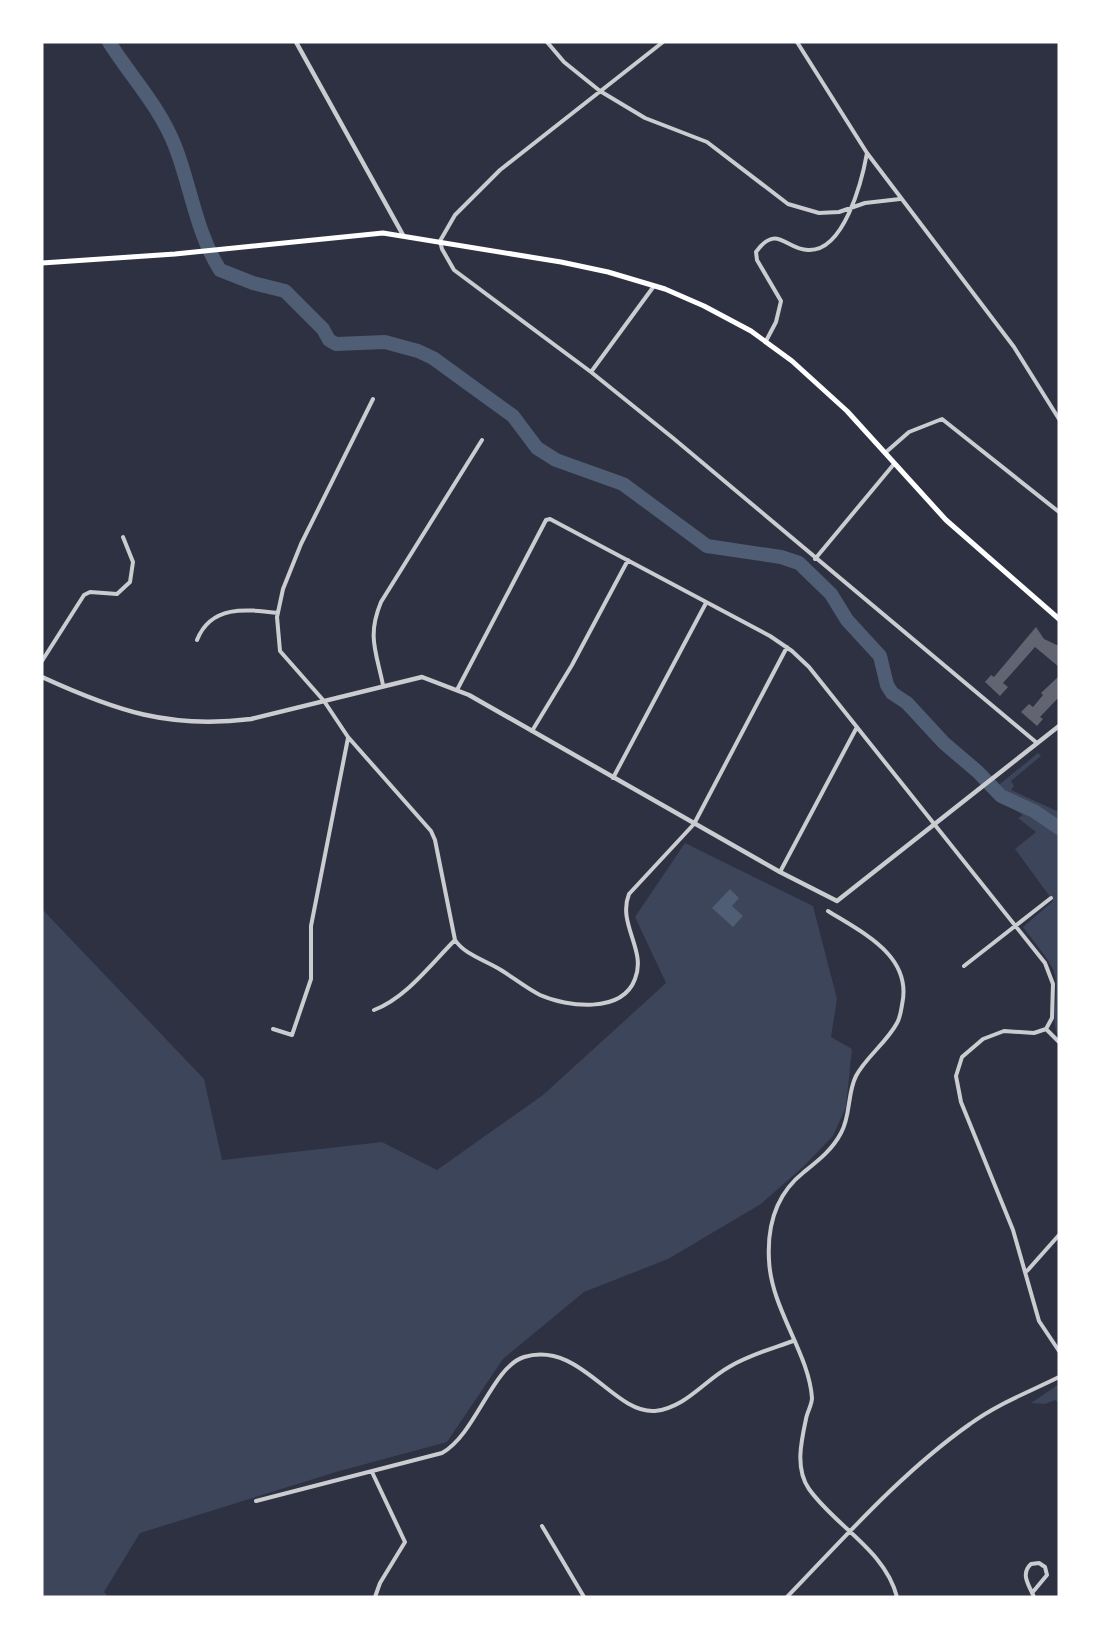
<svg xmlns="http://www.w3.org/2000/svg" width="1101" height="1639" font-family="Georgia,serif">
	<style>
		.green { fill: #3c4559 }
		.water { fill: #4f5d75 }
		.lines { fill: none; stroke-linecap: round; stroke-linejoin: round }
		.river { stroke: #4f5d75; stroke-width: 14 }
		.building { fill: #626471 }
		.minor { stroke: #caccd0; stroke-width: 4 }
		.tertiary { stroke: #caccd0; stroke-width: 4.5 }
		.secondary { stroke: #fff; stroke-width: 5 }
	</style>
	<rect width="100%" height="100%" fill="#2d3142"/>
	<path class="green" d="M1038,753l3,3 -30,25 3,5 -3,4 48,22v226c-11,-18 3,-48 -6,-69 -7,-14 -21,-29 -30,-42l30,-26 -38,-52 21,-17 -18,-14 5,-3 -34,-22z
		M685,843l128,63 24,93 -6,38 21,12 -6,58 -13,29 -29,30 -43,38 -93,55 -84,33 -81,67 -56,83 -111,30 -196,61 -36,59 5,5h-67v-688l162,170 18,81 160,-18 55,28 106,-75 123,-112 -31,-66z
		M1059,1384v19l-4,-3 -10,4 -14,-1z"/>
	<path class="water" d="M730,889l9,9 -7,8 11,10 -10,11 -21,-19z"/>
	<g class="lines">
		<path class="river" d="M109,42c22,35 51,65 66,104 16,41 21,86 45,124l33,13 32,8 38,38 6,11 7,4 49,-2 33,9 15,7 80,58 24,32 19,12 67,24 84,62 74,11 18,6 32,31 16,26 33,36 7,29 5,8 15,10 37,40 34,29 23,24 33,15 25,17"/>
	</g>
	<path class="building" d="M1036,627l8,12 15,7v21l-24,-20 -32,36 5,4 -8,9 -15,-14 6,-7 3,2z
		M1059,676v21l-19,20 3,2 -6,7 -16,-14 8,-8 4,3 10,-12 -2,-2z"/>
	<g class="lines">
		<path class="minor" d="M547,42l17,20 36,29 45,27 62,24 81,62 31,9 20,-1 26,-9 35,-4
			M663,42l-163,128 -45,45 -15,26 2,8 12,21 137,102 82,66 364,305
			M797,42l70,111 147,194 45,72
			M766,341l10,-19 5,-21 -24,-41 -1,-8c21,-29 30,-2 52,-2 36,2 54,-69 59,-97
			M591,372l63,-86
			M373,399l-72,145 -18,45 -6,28 3,34 44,50 24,36 83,94 4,9 20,100c10,15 30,20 46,30 13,8 25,18 39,25 27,12 82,19 95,-16 12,-29 -18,-55 -6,-85l65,-70 93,-177
			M885,453l24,-21 33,-13 117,93
			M815,559l79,-95
			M197,640c14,-35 48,-31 81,-27
			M42,661l42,-66 6,-3 27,2 13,-12 3,-20 -10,-25
			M383,685c-7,-34 -16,-49 -2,-83l101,-162
			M457,690l89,-170 4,-1 220,117 22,15 17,16 236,296 8,21 -1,34 -6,11 -12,4 -30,-2 -21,8 -21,18 -6,19 5,26 52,128 26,91 20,30
			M532,731l40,-66 56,-105
			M613,778l93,-175
			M780,872l77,-145
			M828,911c35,22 85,45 74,94 -1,6 -2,13 -5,18 -10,19 -31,34 -41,53 -9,18 -5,39 -15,57 -9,17 -22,27 -37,39 -28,22 -37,53 -35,88 2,49 40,93 43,138 0,7 -5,14 -6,21 -5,23 -11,50 3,70 27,38 76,61 88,108
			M964,966l87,-68
			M374,1010c32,-12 57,-46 81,-70
			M273,1029l19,6 19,-56v-53l37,-188
			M1046,1029l13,13
			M1027,1271l32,-36
			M372,1472l33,70 -25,41 -5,14
			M256,1501l186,-48c34,-19 50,-86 82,-96 56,-17 89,57 131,54 30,-3 49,-30 74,-44 20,-12 42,-18 64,-26
			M542,1526l42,71
			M1032,1593l15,-18 -2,-8 -6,-4 -8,1c-11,10 -2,21 3,33
			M787,1597c58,-60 115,-125 183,-173 27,-20 59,-32 89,-47"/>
		<path class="tertiary" d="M296,42l107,193
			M42,677c74,34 127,52 209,42l171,-42 47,18 311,177 57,29 222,-175"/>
		<path class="secondary" d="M42,263l133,-9 208,-21 178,29 47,10 57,17 39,17 47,25 41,30 55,50 99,109 113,99"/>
	</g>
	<rect width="1101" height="1639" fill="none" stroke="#ffffff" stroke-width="87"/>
</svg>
